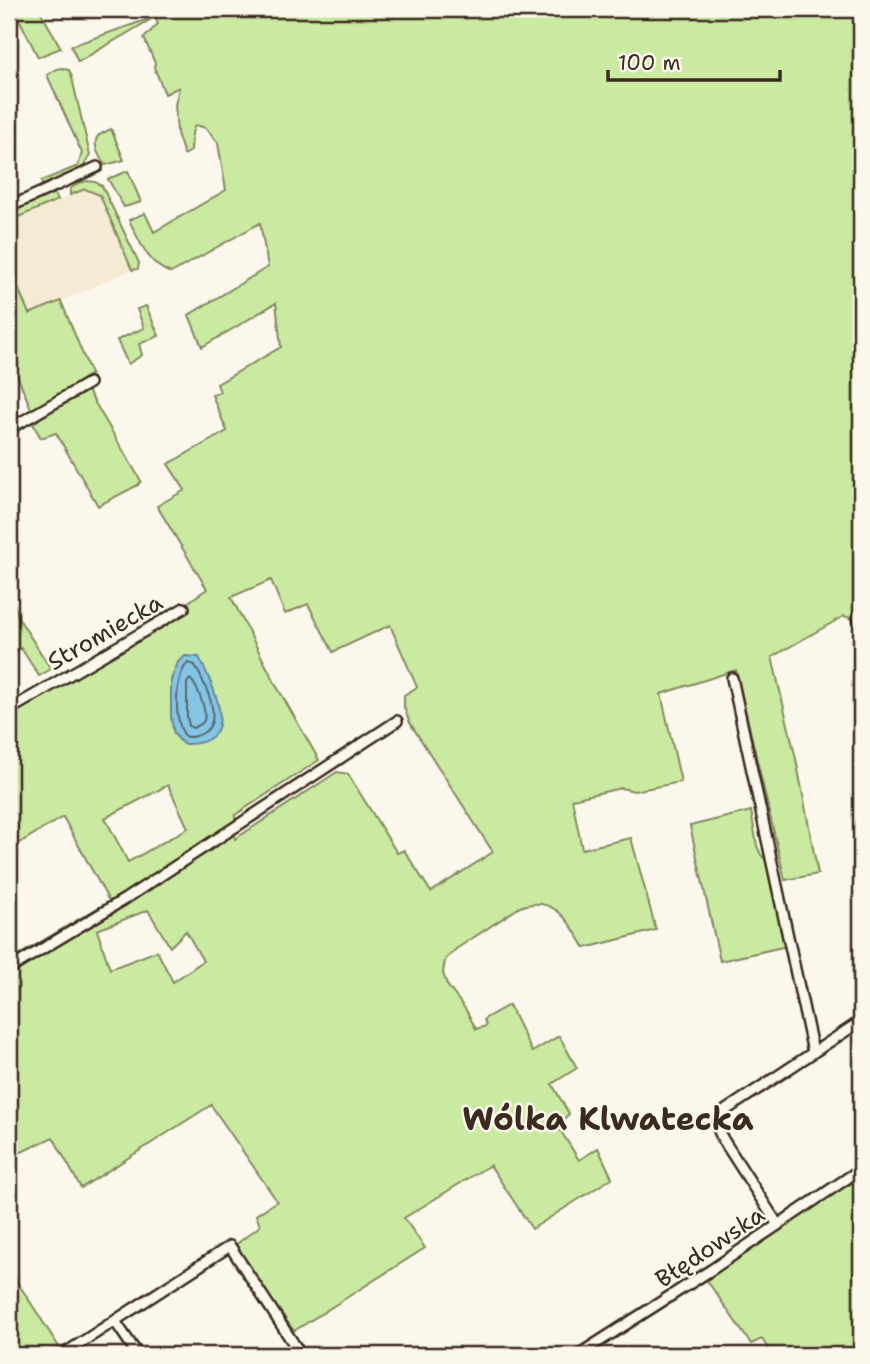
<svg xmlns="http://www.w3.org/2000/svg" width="870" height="1364" font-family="'Shantell Sans',sans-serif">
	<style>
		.built { fill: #f5ebd4 }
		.green { fill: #cbeaa1; stroke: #838a60; stroke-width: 2; fill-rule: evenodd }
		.water { fill: #84c4e5; stroke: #678695; stroke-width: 2 }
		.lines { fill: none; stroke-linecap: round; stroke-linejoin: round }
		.shore { stroke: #58686e; stroke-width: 2 }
		.street-casing { stroke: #3b2a1e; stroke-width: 14 }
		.street { stroke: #fbf7ec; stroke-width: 9 }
		.labels { text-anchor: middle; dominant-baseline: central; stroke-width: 5; stroke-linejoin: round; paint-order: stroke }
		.street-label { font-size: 24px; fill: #3b2a1e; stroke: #fbf7ec }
		.district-label { font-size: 32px; font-weight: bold; fill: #3b2a1e; stroke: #fbf7ec }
	</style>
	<rect width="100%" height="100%" fill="#fbf7ec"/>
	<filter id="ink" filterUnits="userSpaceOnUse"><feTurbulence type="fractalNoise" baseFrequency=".0143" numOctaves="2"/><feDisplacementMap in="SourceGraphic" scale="14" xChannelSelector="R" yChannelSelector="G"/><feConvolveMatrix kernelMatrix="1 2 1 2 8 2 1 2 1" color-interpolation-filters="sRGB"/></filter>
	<g filter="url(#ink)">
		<path class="built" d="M85,189l15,6 32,75 -103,45 -20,-49v-45z"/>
		<path class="green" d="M14,9h25l22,39 -23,9z
			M152,9h709v627h-4l-4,-17 -9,-3 -72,41 24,102 22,115 -33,6 -49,-210 -75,24 20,88 -47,9 -13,-3 -49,11 10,50 49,-11 25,92 -71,18c-16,-26 -30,-54 -65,-41l-64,42 -11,11 -2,13 4,12 19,25 10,19 10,-3 -2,-7 25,-14 23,47 27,-16 18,32 -25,16 17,30 -12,11 22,35 19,-12 14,30 -80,51 -42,-64 -86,53 21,30 -131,83 -60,-85 26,-20 -4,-11 21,-14 -66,-96 -130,83 -28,-51 -44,21v-185l9,-7 -4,-8 95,-57 -46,-84 -54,32v-133l180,-104 -2,-9 20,-14 -50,-83 28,-16 -17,-26 59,-33 -15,-36 8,-3 -3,-8 64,-37 -5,-44 -74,44 -13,-32 79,-48 -8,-44 -89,50c-23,-8 -32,-33 -42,-53l16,-7 9,19 72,-42 -8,-47 -12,-15 -11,-3 -3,8 -1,18 -7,4 -7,-22 -2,-28 4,-18 -14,7 -11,-27 1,-4 -11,-25 14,-14 -3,-7 -77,45 -7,-16 83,-29zM271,580l14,34 23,-10 25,48 57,-27 27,62 -13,8v12l6,16 83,129 -62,40 -27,-42 -7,3 -49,-79 -11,-2 -102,67v-24l84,-55 -43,-75 -45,-88zM168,785l20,43 -60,34 -23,-44zM148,910l22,37 16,-16 17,30 -30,21 -16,-31 -47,18 -13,-39z
			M62,68l7,2 2,4 19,81 -7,13 -4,3 -36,16 -2,-6 37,-15 4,-13 -35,-78 10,-6z
			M111,129l13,31 -19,5c-5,-7 -14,-22 -6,-30 1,0 11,-6 12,-6z
			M128,171l13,31 -17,5 -16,-28z
			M87,181l8,1 7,4 37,77 -1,6 -6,1 -32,-75 -15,-6 -15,6v-6l9,-6z
			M54,193l4,7 -49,21v-8z
			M9,266l20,48 32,-13 30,73 -59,37 -23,-55z
			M146,306l13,30 -20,8 3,11 -14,9 -11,-24 27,-12 -7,-19z
			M88,391l53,90 -3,4 -40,21 -42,-73 -15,5 -8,-14 9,-7z
			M9,590l3,6 7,23 32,50 -12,7 -18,-28 -12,7z
			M751,811l6,35 4,9 5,5 6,15 15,71 -67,15 -30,-135z
			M861,1178v177h-89l-10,-16 -11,5 -45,-65 109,-76z
			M9,1269l50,78 -13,8h-37z"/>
		<path class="water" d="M185,656l14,1c15,31 45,89 -16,87l-9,-10 -3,-16v-38l7,-18z"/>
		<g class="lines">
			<path class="shore" d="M188,663l7,2c9,18 30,55 8,68 -7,4 -10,4 -17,4 -13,-13 -12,-62 2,-74z
				M190,679c7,6 19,35 13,43 -1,2 -8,5 -10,6l-4,-2 -2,-10v-33z"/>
			<defs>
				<path id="street" d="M9,207l88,-40
					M9,429l80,-46
					M858,616l3,14
					M732,678l81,374
					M9,710l175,-102
					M9,969l116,-70 272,-178
					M778,1225l-54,-84c-8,-13 -9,-20 2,-31l135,-89
					M115,1321l23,34
					M62,1355l168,-109 71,109
					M578,1355l133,-85 150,-101"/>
			</defs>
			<use href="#street" class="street-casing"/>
			<use href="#street" class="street"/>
		</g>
	</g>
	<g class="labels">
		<g class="street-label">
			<text transform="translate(105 632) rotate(-30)">Stromiecka</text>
			<text transform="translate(710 1247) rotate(-34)">Błędowska</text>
		</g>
		<g class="district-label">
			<text x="608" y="1118">Wólka Klwatecka</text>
		</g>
	</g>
	<rect width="870" height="1364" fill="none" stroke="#fbf7ec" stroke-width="35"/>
	<rect x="18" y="18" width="835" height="1329" fill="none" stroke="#3b2a1e" stroke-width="2.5" filter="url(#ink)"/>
	<path d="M608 70v10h172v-10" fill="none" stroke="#3b2a1e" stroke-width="3.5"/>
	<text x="618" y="70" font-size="21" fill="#3b2a1e" stroke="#fbf7ec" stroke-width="5" paint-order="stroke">100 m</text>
</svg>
